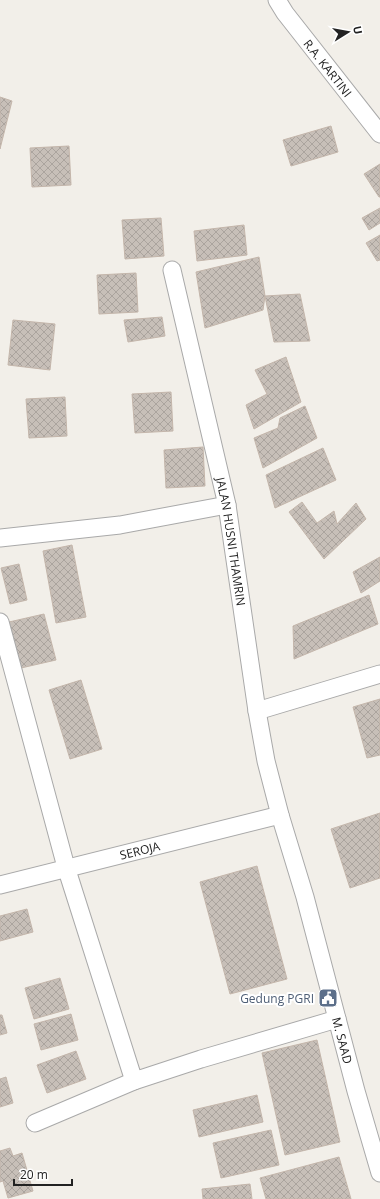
<svg xmlns="http://www.w3.org/2000/svg" width="380" height="1199" font-family="'Open Sans',sans-serif">
	<style>
		.building { fill: url(#building-cross-hatch); stroke: #c4b6ab }
		.lines { fill: none; stroke-linecap: round; stroke-linejoin: round }
		.street-casing { stroke: #a9a9a9; stroke-width: 19 }
		.street { stroke: #fff; stroke-width: 17 }
		.labels { text-anchor: middle; dominant-baseline: central; stroke-width: 4; stroke-linejoin: round; paint-order: stroke }
		.street-label { font-size: 12px; fill: #222; stroke: #fff }
		.service-label { font-size: 12px; fill: #4e5e75; stroke: #fff; text-anchor: end }
	</style>
	<defs>
		<pattern id="building-cross-hatch" width="8" height="8" patternUnits="userSpaceOnUse"><rect width="8" height="8" fill="#c7bfb8"/><path d="M0 0l8 8M0 8l8-8" fill="none" stroke="#aba49e"/></pattern>
	</defs>
	<rect width="100%" height="100%" fill="#f2efe9"/>
	<path class="building" d="M0,97l12,4 -12,48z
		M331,126l7,26 -47,14 -8,-26z
		M69,146l2,39 -39,2 -2,-39z
		M380,164v33h-1l-15,-23z
		M380,208v15l-11,7 -7,-12z
		M161,218l3,38 -39,3 -3,-39z
		M244,225l3,30 -50,6 -3,-30z
		M380,235v25l-3,1 -11,-18z
		M259,257l6,39 -2,14 -58,18 -9,-56z
		M136,273l2,39 -39,2 -2,-39z
		M300,294l10,47 -36,1 -9,-46z
		M162,317l3,19 -37,6 -4,-22z
		M13,320l42,4 -5,46 -42,-5z
		M286,357l15,45 -47,27 -8,-24 21,-11 -12,-24z
		M171,392l2,39 -38,2 -3,-39z
		M65,397l2,39 -38,2 -3,-39z
		M305,406l12,32 -54,30 -9,-30 24,-10 2,-10z
		M203,447l2,39 -39,2 -2,-38z
		M323,448l13,32 -61,28 -9,-33z
		M302,502l15,21 17,-12 3,13 19,-21 10,16 -42,40 -35,-47z
		M72,545l14,72 -30,6 -13,-72z
		M380,557v24l-19,12 -8,-21z
		M19,564l8,36 -17,4 -9,-36z
		M369,595l9,29 -84,35 -1,-33z
		M44,614l12,46 -35,8 -12,-46z
		M81,680l21,69 -32,10 -21,-69z
		M380,699v56l-13,3 -14,-51z
		M380,813v65l-30,10 -19,-59z
		M257,866l30,113 -57,15 -30,-112z
		M27,909l6,23 -33,9v-25z
		M60,978l9,31 -35,10 -9,-31z
		M71,1014l7,26 -37,10 -7,-26z
		M0,1015h2l5,18 -7,2z
		M317,1040l23,102 -55,13 -23,-102z
		M76,1051l10,28 -39,14 -10,-28z
		M6,1077l7,26 -13,4v-28z
		M257,1095l6,27 -64,15 -6,-27z
		M271,1130l8,35 -58,13 -8,-35z
		M10,1148l3,8 9,-3 11,38 -25,7 -5,-17 -3,1v-31z
		M339,1157l12,42h-85l-6,-21z
		M250,1184l2,15h-49l-1,-10z"/>
	<g class="lines">
		<defs>
			<g id="street">
				<path id="s1" d="M277,0l8,13 95,121"/>
				<path id="s2" d="M172,270l55,235 30,206 9,50 14,54 25,82 51,194 24,82"/>
				<path d="M0,538l120,-13 107,-20"/>
				<path d="M0,622l66,245 68,214 67,-22 136,-40"/>
				<path d="M257,711l123,-37"/>
				<path id="s3" d="M0,885l280,-70"/>
				<path d="M35,1123l99,-42"/>
			</g>
		</defs>
		<use href="#street" class="street-casing"/>
		<use href="#street" class="street"/>
	</g>
	<defs>
		<symbol id="civic-square" viewBox="-11 -11 22 22"><rect x="-9" y="-9" width="18" height="18" rx="4" fill="#5c6f8a" stroke="#fff"/><path d="M-.6-6.5H3V-4.5H.6V-3L4-1V1h2V6H-6V1h2V-1L-.6-3ZM-1.2 2.5V6h2.4V2.5Z" fill="#fff"/></symbol>
	</defs>
	<g fill-rule="evenodd">
		<use href="#civic-square" x="317" y="987" width="22" height="22"/>
	</g>
	<g class="labels">
		<g class="street-label">
			<text stroke="none"><textPath href="#s1" startOffset="85">R.A. KARTINI</textPath></text>
			<text stroke="none"><textPath href="#s2" startOffset="278">JALAN HUSNI THAMRIN</textPath></text>
			<text stroke="none"><textPath href="#s3" startOffset="144">SEROJA</textPath></text>
			<text stroke="none"><textPath href="#s2" startOffset="790">M. SAAD</textPath></text>
		</g>
		<g class="service-label">
			<text x="314" y="998">Gedung PGRI</text>
		</g>
	</g>
	<g transform="translate(348 32) rotate(79)" stroke="#ffffff" stroke-width="3" paint-order="stroke">
	<path d="M0-3L7 15L0 10L-7 15Z" fill="#222222"/>
	<text y="-6" font-size="11" font-weight="bold" text-anchor="middle" fill="#222222">U</text>
	</g>
	<path d="M14 1179v6h58v-6" fill="none" stroke="#222222" stroke-width="2"/>
	<text x="20" y="1179" font-size="12" fill="#222222" stroke="#ffffff" stroke-width="3" paint-order="stroke">20 m</text>
</svg>
